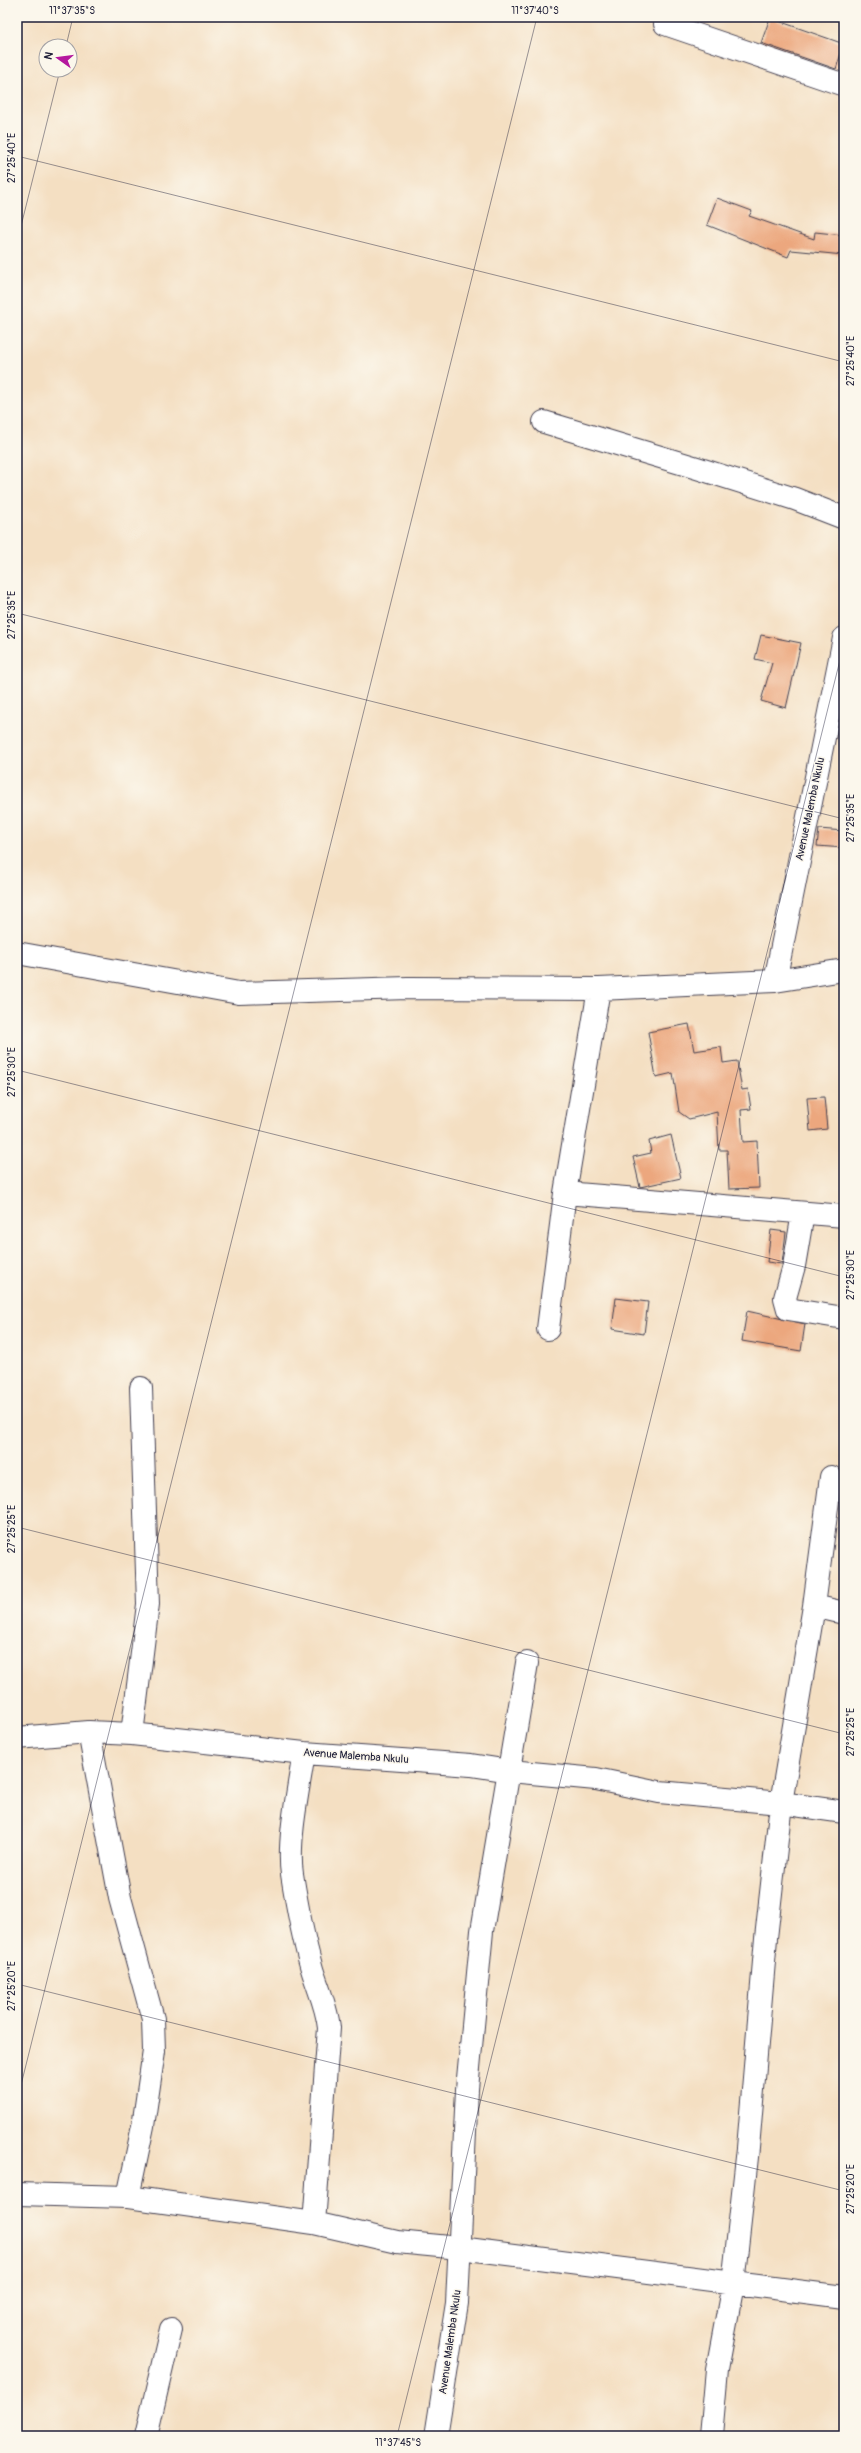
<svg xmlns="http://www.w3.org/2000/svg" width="861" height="2453" font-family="Pangolin,sans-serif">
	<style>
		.building { fill: #eca77e }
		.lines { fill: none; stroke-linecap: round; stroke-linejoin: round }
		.minor-casing { stroke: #423e4f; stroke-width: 24 }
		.minor { stroke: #fff; stroke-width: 22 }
		.ticks { fill: none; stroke: #22223b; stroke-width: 1; stroke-opacity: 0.45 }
		.labels { text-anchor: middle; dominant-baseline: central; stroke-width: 3; stroke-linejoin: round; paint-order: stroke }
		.street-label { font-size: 11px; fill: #22223b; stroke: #fbf7ec }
		.neatline { fill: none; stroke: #22223b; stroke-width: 1.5 }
		.ticks-label { font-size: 10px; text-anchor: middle; fill: #22223b }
	</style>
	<rect width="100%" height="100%" fill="#fbf7ec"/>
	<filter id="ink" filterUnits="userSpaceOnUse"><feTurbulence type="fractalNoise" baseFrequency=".025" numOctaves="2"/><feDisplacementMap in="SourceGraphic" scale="8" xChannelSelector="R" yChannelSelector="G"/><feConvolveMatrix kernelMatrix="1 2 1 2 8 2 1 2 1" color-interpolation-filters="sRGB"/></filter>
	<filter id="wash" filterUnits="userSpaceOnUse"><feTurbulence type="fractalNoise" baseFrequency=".012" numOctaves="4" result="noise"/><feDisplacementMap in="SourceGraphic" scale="16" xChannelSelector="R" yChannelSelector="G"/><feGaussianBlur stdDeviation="0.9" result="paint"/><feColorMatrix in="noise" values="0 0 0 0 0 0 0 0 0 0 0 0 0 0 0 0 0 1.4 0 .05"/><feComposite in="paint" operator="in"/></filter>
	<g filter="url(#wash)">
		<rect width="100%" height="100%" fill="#f4dfc2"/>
		<g id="blocks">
			<path class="building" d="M770,18l74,26 -8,25 -75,-26z
				M717,198l35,13 -3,5 65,23 1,-7 29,3v20l-53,-5 -3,7 -81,-32z
				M761,635l40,8 -15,65 -25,-7 11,-38 -17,-4z
				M819,829l25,2v17l-27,-2z
				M689,1024l5,27 27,-4 2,16 14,-2 5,29 6,-1 3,20 -10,1 2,32 14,-1 2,47 -30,1 -2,-39h-8l-2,-38 -28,7 -10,-7 -6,-39 -17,4 -8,-45z
				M824,1097l3,32 -17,2 -3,-33z
				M671,1135l10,43 -41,9 -7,-30 18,-4 -2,-12z
				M771,1230l15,2 -4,32 -15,-2z
				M616,1298l32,4 -4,32 -32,-5z
				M747,1311l58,13 -4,27 -59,-10z"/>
		</g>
	</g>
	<g filter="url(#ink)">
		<use href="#blocks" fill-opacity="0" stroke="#423e4f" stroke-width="1"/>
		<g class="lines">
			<defs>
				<path id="minor" d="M665,24l179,61
					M544,422l153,46 98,31 49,19
					M17,953l222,40 169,-5 191,1 176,-8 69,-11
					M775,981l69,-343
					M565,1193l279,23
					M803,1213l-9,53 -9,32 3,11 56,9
					M548,1329l17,-136 34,-204
					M814,1606l17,-129
					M89,1732l31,166 33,121 1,32 -11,75 -15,71
					M132,1734l16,-130 -7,-216
					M17,1738l72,-6 43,2 172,19 167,12 39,6 86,8 63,13 122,11 33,-197 30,7
					M304,1753c-5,33 -17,89 -12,121 5,32 11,64 20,95 6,20 15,38 17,59l-15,195
					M17,2194l111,3 186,26 83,19 63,6 384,49
					M146,2436l25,-107
					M436,2436l21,-133 10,-214 15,-158 45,-268
					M711,2436l6,-66 16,-86 15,-136 18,-210 15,-135 63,9"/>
			</defs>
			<use href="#minor" class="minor-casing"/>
			<use href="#minor" class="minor"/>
		</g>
	</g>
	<path class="ticks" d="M66,46l7,-29M17,156l827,206M17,242l43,-172M17,613l827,206M17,1070l827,207M17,1527l827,207M17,1984l827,207M17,2101l520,-2084M397,2436l447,-1792"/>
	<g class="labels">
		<g class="street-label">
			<text transform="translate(810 809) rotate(-78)">Avenue Malemba Nkulu</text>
			<text transform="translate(356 1756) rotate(4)">Avenue Malemba Nkulu</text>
			<text transform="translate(450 2342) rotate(-82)">Avenue Malemba Nkulu</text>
		</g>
	</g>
	<rect width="861" height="2453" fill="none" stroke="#fbf7ec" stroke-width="44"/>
	<g transform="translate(58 58) rotate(284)"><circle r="19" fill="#fbf7ec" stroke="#a4a2a5"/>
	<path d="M0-3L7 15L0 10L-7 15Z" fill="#b5179e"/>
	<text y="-6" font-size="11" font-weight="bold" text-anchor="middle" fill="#22223b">N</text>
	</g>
	<rect x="22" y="22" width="817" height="2409" class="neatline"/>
	<g class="ticks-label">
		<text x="72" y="14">11°37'35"S</text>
		<text x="535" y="14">11°37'40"S</text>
		<text transform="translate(11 158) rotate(-90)" y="4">27°25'40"E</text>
		<text transform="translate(850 361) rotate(-90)" y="4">27°25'40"E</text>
		<text transform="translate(11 615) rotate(-90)" y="4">27°25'35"E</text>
		<text transform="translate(850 818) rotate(-90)" y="4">27°25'35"E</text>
		<text transform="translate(11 1072) rotate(-90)" y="4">27°25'30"E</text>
		<text transform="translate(850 1275) rotate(-90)" y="4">27°25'30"E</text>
		<text transform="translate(11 1529) rotate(-90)" y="4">27°25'25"E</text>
		<text transform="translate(850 1732) rotate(-90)" y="4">27°25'25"E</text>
		<text transform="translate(11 1986) rotate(-90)" y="4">27°25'20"E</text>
		<text transform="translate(850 2189) rotate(-90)" y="4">27°25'20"E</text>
		<text x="398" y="2446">11°37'45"S</text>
	</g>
</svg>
